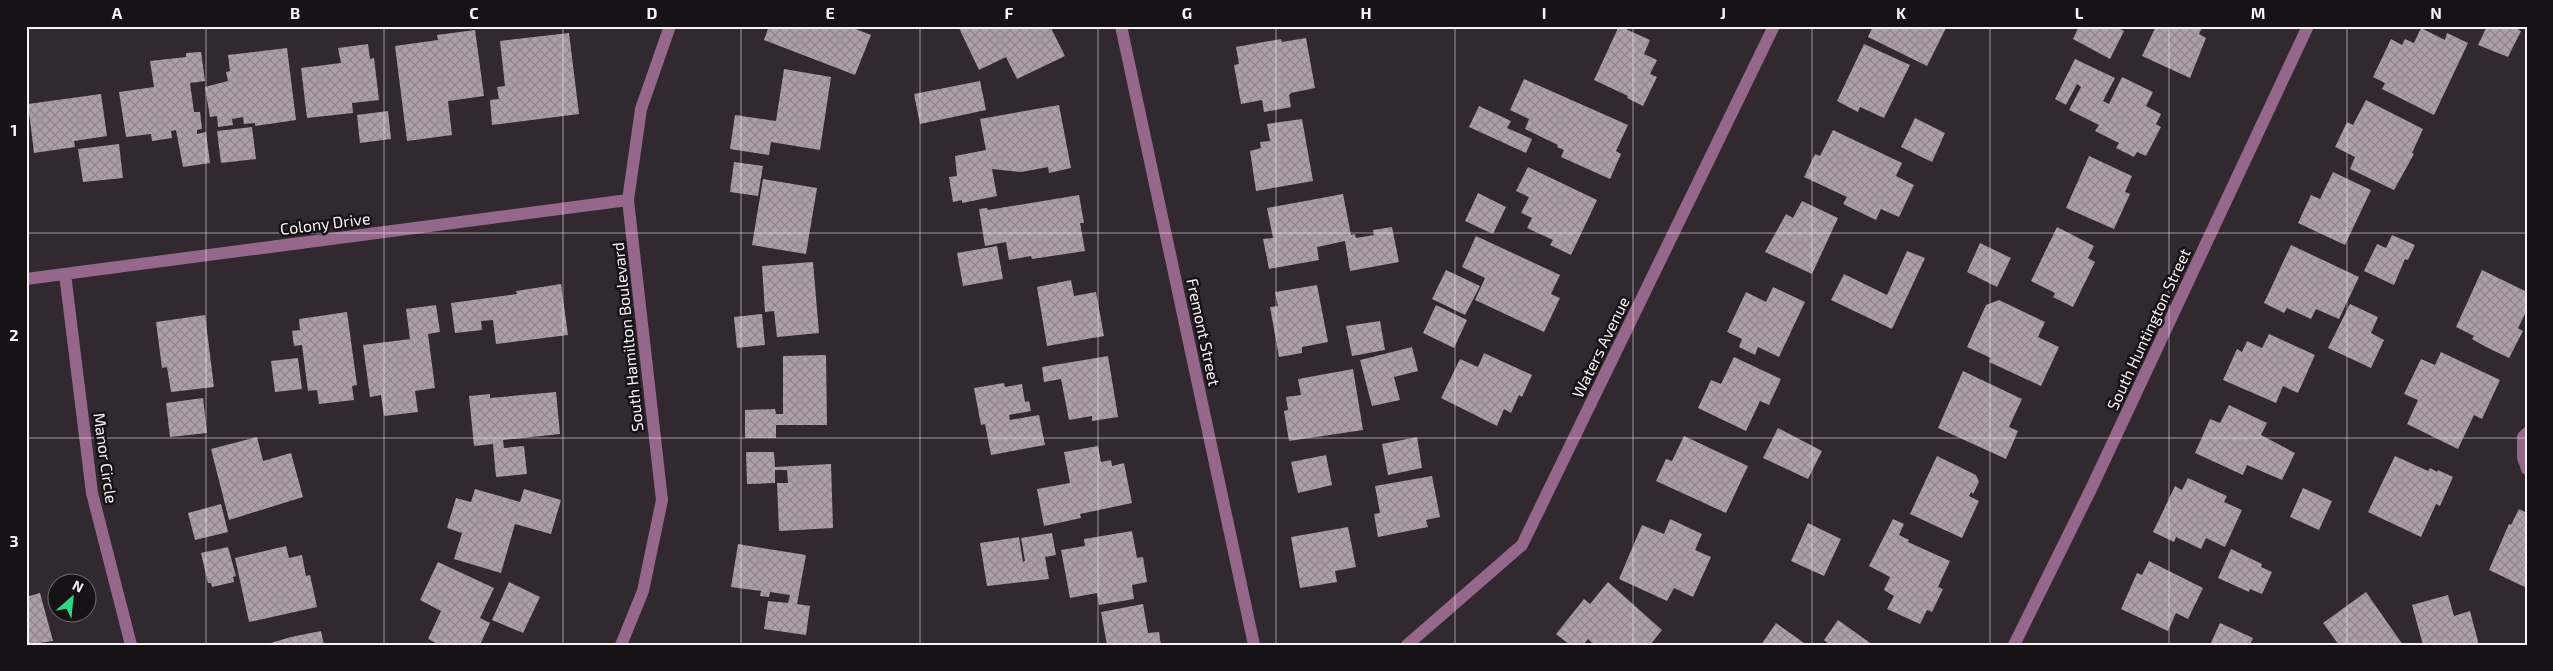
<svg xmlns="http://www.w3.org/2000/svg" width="2553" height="671" font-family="'Exo 2',sans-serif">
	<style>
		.building { fill: url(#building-cross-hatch) }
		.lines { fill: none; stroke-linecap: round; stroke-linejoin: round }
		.minor { stroke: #95678a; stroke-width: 12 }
		.grid { fill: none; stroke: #f9f2f7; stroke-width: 1; stroke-opacity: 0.55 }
		.labels { text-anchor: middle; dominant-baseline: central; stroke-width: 5; stroke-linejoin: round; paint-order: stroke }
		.street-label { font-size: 16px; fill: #f9f2f7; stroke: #171216 }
		.neatline { fill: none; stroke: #f9f2f7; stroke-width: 2 }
		.grid-label { font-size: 16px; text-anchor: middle; font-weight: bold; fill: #f9f2f7 }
	</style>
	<defs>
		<pattern id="building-cross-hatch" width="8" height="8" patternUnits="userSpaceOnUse" patternTransform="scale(1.25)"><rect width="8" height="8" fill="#ad9fa9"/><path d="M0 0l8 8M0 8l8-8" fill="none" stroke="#90858c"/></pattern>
	</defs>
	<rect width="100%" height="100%" fill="#322830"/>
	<path class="building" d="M769,26h79l23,9 -16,40 -91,-35z
		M958,26h92l15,30 -48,23 -11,-22 -27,13z
		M1619,26l31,14 -6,14 13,6 -7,14 7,3 -14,29 -16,-8 1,-2 -34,-16z
		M1873,26h74l-20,40 -59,-29z
		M2079,26h36l9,5 -14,28 -37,-20z
		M2156,26h47l-4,8 7,4 -16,40 -48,-22z
		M2487,26h25l9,5 -13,26 -30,-12z
		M2421,28l24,12 2,-7 21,10 -34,72 -52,-26 3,-6 -12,-6 18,-38 11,6 3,-6 9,4z
		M475,30l9,66 -36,5 4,34 -45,6 -12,-95 43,-6 -1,-5z
		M569,33l10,81 -87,11 -2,-25 9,-1 -2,-12 8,-1 -5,-45z
		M1306,38l9,50 -24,5 -2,2 2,12 -27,5 -2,-12 -21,4 -7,-39 5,-1 -3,-17 45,-8 1,3z
		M368,44l2,15 4,-1 5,42 -27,3 1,10 -46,5 -6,-50 40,-5 -3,-15z
		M1864,44l46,21 -26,53 -24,-11 -2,5 -21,-11z
		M287,48l9,72 -41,6v-3l-11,1 -1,-7 -11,2 1,6 -15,2 -1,-11 -7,1 -5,-30 23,-6 -2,-9 4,-1 -2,-16z
		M201,52l4,29 -15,2 4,29h6l2,17 -5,1v4l9,-2 4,31 -27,4 -7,-37 -5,1 1,7 -20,3 -1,-7 -25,3 -7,-45 35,-5 -4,-26 36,-4v-4z
		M2075,59l40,19 -12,23 6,3 13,-27 31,15 -7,14 15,8 -5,10 5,3 -15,29 -9,-4 -3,5 -18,-9 3,-5 -24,-12 4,-6 -30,-15 12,-23 -4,-3 -11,21 -11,-6z
		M784,69l47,8 -11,73 -49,-8 -2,13 -39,-6 5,-34 41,6z
		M1524,79l104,46 -12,26 5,3 -11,25 -49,-22 3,-7 -7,-3 1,-2 -33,-16 4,-10 -19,-9z
		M980,81l6,29 -66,14 -6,-30z
		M101,94l6,42 -33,5 1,6 -41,6 -6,-49z
		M2366,100l57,29 -11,24 2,1 -20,36 -44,-21 5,-12 -20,-10 12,-25 6,3z
		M1059,105l12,63 -22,5 -1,-6 -27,5 -29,-3 5,27 -35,7v-3l-9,2 -4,-25 8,-1 -2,-20 31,-6 -6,-31z
		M1479,106l32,15 -4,7 25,11 -6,14 -57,-26z
		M388,111l3,28 -31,4 -3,-28z
		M1915,118l30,15 -13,29 -31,-15z
		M1302,119l11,62 -57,10 -6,-40 11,-3 -1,-6 10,-1 -3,-17z
		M252,127l4,32 -35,4 -4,-32z
		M1833,130l69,33 -6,13 18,9 -15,32 -18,-8 -5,11 -33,-16 4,-7 -43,-20 11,-23 5,2z
		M119,144l4,34 -40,4 -5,-33z
		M2089,156l43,20 -7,16 5,2 -16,35 -48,-21z
		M734,162l29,4 -5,30 -28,-4z
		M1528,167l69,33 -26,55 -21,-10 3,-5 -26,-12 5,-10 -11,-5 8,-16 -13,-6z
		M2333,172l38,18 -26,55 -47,-22 13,-28 9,4z
		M763,179l54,9 -11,66 -54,-9z
		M1478,193l28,14 -13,27 -28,-13z
		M1343,194l8,41 4,-1 1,4 18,-3 -1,-5 19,-3 7,35 -49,9 -5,-30 -28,6 2,13 -50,9 -6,-30 10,-1 -6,-30z
		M1079,195l5,28h-4l5,28 -53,8 -1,-3 -22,4 -3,-18 -21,4 -6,-37 8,-1 1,2z
		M1802,201l36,17 -26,56 -47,-22 21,-38 7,4z
		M2057,227l37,19 -6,12 7,4 -22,45 -20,-10 2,-4 -24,-12z
		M2392,235l23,10 -7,15 -3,-1 -11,26 -30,-14 13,-27 9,4z
		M1476,236l84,39 -9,19 9,4 -16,34 -69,-32 10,-22 -23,-11z
		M1980,243l31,15 -14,29 -30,-15z
		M2291,245l68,32 -20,42 -23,-10 -5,10 -24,-11 -3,5 -20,-10z
		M997,246l6,33 -40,7 -6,-33z
		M1907,251l18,7 -33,71 -61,-29 13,-26 43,21z
		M813,262l6,71 -42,4 -3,-26 -9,1 -3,-46z
		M1446,270l34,16 -15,29 -33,-16z
		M2482,270l45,22v18l-9,18 5,3 -14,27 -23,-11 -14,-8 2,-3 -18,-9z
		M1071,280l3,16 22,-4 8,44 -57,10 -10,-59z
		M561,284l7,51 -72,9 -3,-24 -12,1 1,9 -27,3 -4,-30 66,-9 -1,-3z
		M1317,285l11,57 -26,5v6l-23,4 -9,-50 8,-1 -3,-14z
		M1773,287l32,15 -26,55 -21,-10 -3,8 -16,-8 3,-8 -15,-7 19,-40 20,10z
		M1999,300l46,22 -7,15 21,10 -18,39 -52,-24 2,-4 -24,-11 19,-42z
		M2350,304l28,13 -7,16 13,7 -13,28 -43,-20z
		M436,305l4,27 -12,2 7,54 -20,3 3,21 -34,4 -3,-21 -11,2 -7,-52 47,-6 -4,-30z
		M1436,305l31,15 -13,28 -31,-15z
		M347,312l10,73 -5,1 2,14 -35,4 -2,-14 -9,1 -6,-46 -8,1 -2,-15 8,-1 -1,-11z
		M762,314l3,31 -28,3 -3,-31z
		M205,315l9,72 -43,5 -4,-25 -5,1 -6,-46z
		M1380,321l5,29 -33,6 -6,-30z
		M2269,334l46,21 -17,38 -15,-7 -7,17 -53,-23 14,-31 5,3 5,-11 15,7z
		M1412,347l6,24 -24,6 6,23 -28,6 -12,-46z
		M2441,352l59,28 -18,39 -8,-4 -16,34 -51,-25 11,-24 -14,-6 17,-35 14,6z
		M1484,353l48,22 -10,22 -3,-2 -8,18 -7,-4 -7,17 -56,-28 19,-39 18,8z
		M826,355l1,70h-51v13h-31v-28l30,-1 1,5h7v-58z
		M1108,356l10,61 -26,4v-5l-23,4 -8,-41 -17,3 -2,-15z
		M1734,357l47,22 -12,26 -9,-4 -14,30 -48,-23 13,-28 10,4z
		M298,358l4,31 -27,3 -4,-31z
		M1353,369l10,61 -74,11 -5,-30 4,-1 -2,-13 15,-2 -3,-16z
		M1963,371l59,28 -13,28 9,4 -12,28 -68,-31z
		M1004,383l1,4 17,-3 3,18 4,-1 2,10 -22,4 1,5 29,-5 6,30 -54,10 -6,-31 -4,1 -7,-37z
		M556,392l4,42 -57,6 1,8 20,-2 3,28 -31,3 -3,-33 -19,2 -5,-50 21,-2v4z
		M203,398l4,35 -37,4 -4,-34z
		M2229,405l38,18 -6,12 34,18 -13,27 -35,-15 -4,10 -48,-22 15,-34 10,4z
		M1778,428l44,23 -14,28 -45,-21z
		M1684,436l64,30 -22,47 -70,-32 10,-22 6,2z
		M257,437l6,24 28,-8 12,44 -74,23 -18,-71z
		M1417,437l5,31 -34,7 -6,-31z
		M1098,446l3,16 10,-2 1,6 12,-3 8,40 -52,11 1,4 -37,8 -7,-37 33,-6 -6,-31z
		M746,452h28l1,15 56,-3 2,64 -54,3 -2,-48h11l-1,-13h-12v13l-28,1z
		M1326,455l6,30 -34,8 -7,-31z
		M1937,456l39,19 3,7 -6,12 -2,-2 -2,4 10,5 -17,37 -52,-24z
		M2395,456l33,15 2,-3 7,4 1,-2 15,7 -13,29 -4,-2 -15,33 -53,-25z
		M1432,476l8,41 -14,3 2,7 -50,10 -4,-23 6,-1 -5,-27z
		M2188,478l39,18 -3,6 18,8 -17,37 -19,-9 -5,11 -25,-12 -2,5 -21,-10 22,-46 7,4z
		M2303,488l29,13 -13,29 -29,-13z
		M475,489l45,13 4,-13 37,11 -10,34 -36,-10 -14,49 -47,-14 8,-26 -15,-5 9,-30 15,4z
		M221,504l7,28 -33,8 -7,-27z
		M2519,509l8,4v75l-38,-18 20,-46 2,1z
		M1670,519l32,15 -7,16 16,7 -18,40 -19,-9 -7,13 -48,-22 23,-54 22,9z
		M1893,519l11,5 -5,11 10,5 -1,2 42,19 -12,26 5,2 -11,23 -5,-2 -7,14 -33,-15 7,-13 -10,-6 6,-13 -21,-11z
		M1808,523l33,16 -17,37 -33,-15z
		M1348,527l8,40 -21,4 2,11 -37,6 -9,-51z
		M1132,531l5,27 6,-1 4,25 -15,3 2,14 -35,6 -2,-12 -27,5 -9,-48 24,-4 -1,-7z
		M1052,533l4,22 -11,2 4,22 -62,7 -7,-43 39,-6 4,25 2,-1 -4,-23z
		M738,544l68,11 -9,49 13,2 -4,29 -42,-6 4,-28 20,2 2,-8 -20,-3 -1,5 -9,-1 1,-5 -30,-4z
		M286,546l3,12 13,-3 4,21 4,-1 7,32 -68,15 -14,-64z
		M228,547l8,29 -3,1 1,5 -22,5 -1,-4h-3l-7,-30z
		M2231,549l31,15 -1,3 11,5 -10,22 -12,-5 -1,3 -31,-14z
		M2149,561l54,27 -15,31 -12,-6 -8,18 -47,-22 16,-36 5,2z
		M438,562l56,26 -14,30 10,5 -10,22h-40l-12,-6 13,-28 -21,-11z
		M509,582l31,15 -17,36 -31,-13z
		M1608,582l54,48 -12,15h-29l-3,-2 -1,2h-23l-6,-6 -5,6h-13l-14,-11 28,-35 6,5z
		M2366,592l37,53h-64l-16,-22z
		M40,593l13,48 -27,4v-48z
		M2448,595l6,21 16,-5 9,34h-56l-11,-40z
		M1143,604l5,29 11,-1 2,13h-54l-6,-33z
		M1838,620l35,25h-43l-6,-5z
		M1776,623l31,22h-46z
		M2220,623l33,15 -3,7h-40z
		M321,631l3,14h-60l27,-8z"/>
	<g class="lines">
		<path class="minor" d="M1121,26l133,619
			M65,274l27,219 39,152
			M26,279l602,-79
			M2527,433l-4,4v20l4,12
			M621,645l22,-54 19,-91 -34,-300 13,-91 29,-83
			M1407,645l115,-100 252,-519
			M2014,645l77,-156 217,-463"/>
	</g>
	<path class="grid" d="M206,26v619M384,26v619M563,26v619M741,26v619M920,26v619M1098,26v619M1276,26v619M1455,26v619M1633,26v619M1812,26v619M1990,26v619M2169,26v619M2347,26v619M26,233h2501M26,438h2501"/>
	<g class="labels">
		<g class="street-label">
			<text transform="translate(325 223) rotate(-7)">Colony Drive</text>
			<text transform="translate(2148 329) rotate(-65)">South Huntington Street</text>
			<text transform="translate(1204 332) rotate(78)">Fremont Street</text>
			<text transform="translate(627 337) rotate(-96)">South Hamilton Boulevard</text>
			<text transform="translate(1600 347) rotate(-64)">Waters Avenue</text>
			<text transform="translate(106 458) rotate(82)">Manor Circle</text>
		</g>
	</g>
	<rect width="2553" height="671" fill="none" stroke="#171216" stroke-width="55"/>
	<g transform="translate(72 598) rotate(27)"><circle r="24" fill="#171216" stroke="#716c70"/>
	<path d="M0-4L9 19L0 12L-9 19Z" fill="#2ed883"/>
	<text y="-8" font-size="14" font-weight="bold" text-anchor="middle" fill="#f9f2f7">N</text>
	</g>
	<rect x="28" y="28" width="2498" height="616" class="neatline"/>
	<g class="grid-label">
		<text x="117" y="19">A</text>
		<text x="295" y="19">B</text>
		<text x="474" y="19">C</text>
		<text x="652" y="19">D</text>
		<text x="830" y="19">E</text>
		<text x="1009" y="19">F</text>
		<text x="1187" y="19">G</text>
		<text x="1366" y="19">H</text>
		<text x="1544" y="19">I</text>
		<text x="1723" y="19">J</text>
		<text x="1901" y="19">K</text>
		<text x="2079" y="19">L</text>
		<text x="2258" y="19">M</text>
		<text x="2436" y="19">N</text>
		<text x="14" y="136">1</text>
		<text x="14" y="341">2</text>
		<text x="14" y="547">3</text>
	</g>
</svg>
